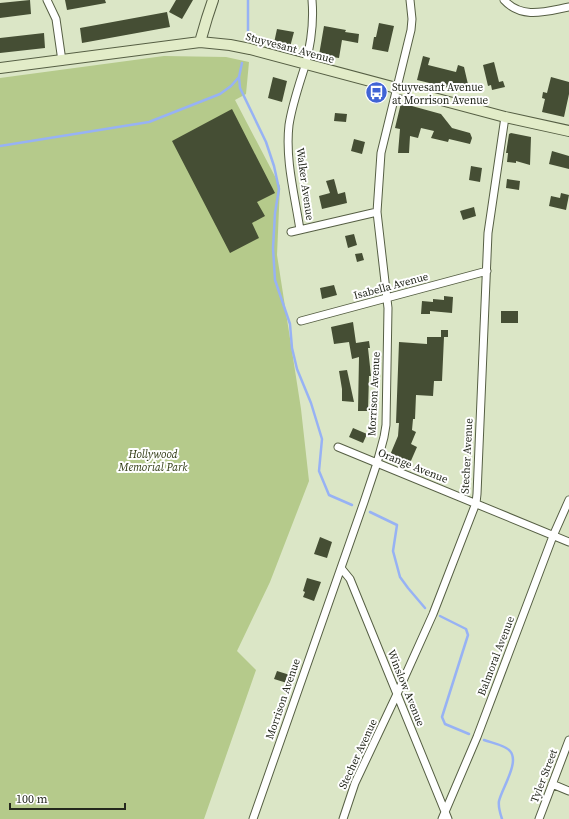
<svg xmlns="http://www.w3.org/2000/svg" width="569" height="819" font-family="'Source Serif 4',serif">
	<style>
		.green { fill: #b5ca8b }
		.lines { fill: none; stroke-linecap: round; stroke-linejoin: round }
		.stream { stroke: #97b2f4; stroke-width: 2.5 }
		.building { fill: #454e34 }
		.street-casing { stroke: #565f44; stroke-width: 9 }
		.secondary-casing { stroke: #565f44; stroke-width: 12 }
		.street { stroke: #fff; stroke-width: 7 }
		.secondary { stroke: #e2ecc8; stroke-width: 10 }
		.labels { text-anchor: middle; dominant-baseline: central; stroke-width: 4; stroke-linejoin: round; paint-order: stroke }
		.street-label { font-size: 11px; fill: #25291e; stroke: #fff }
		.poi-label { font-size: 11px; fill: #25291e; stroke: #fff; text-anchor: start }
		.park-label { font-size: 11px; font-style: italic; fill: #2d3810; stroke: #fff }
	</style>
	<rect width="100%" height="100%" fill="#dbe6c6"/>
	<path class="green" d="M164,56l62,1 23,5 -3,32 -11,6 45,86 -3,69 24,154 8,72 -39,101 -33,69 19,19 -52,149h-204v-741z"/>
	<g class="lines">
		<path class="stream" d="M248,0v36
			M239,77l1,11 26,54 8,24 5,23 -4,24 -2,35 2,32 15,44 2,24 5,21 14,34 11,36 -3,32 10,24 23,10
			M0,146l149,-24 71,-28 11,-8 8,-9 3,-14
			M370,512l27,13 -4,26 7,26 8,11 17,20
			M440,616l26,13 2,6 -26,82 3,7 24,10
			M484,740c8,3 21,5 26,11 10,11 -8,37 -11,50 -1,6 1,12 3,18"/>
	</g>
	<path class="building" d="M30,0l1,14 -31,4v-15z
		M65,0h40l1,3 -39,7z
		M176,0h17l-11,19 -13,-7z
		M167,12l3,15 -88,16 -2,-15z
		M379,23l15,3 -6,26 -16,-3 2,-12h2z
		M324,26l22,4 -1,2 14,2 -1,9 -16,-3 -3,18 -20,-3z
		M277,29l17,3 -4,15 -16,-4z
		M44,33l1,15 -45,5v-15z
		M423,56l7,2 -2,7 28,7 2,-7 6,2 6,26 -53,-13z
		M494,62l5,20 4,-1 2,6 -13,3 -1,-5 -3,1 -5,-21z
		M273,77l14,4 -5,21 -14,-4z
		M551,77l18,5v12l-5,23 -22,-5 3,-13 -3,-1 1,-6 4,1z
		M401,103l40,11 11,14 18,5 2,5 -2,6 -21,-5 -1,3 -17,-4 3,-7 -13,-3 -3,10 -8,-2 -1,17h-11l2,-24 -5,-1z
		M232,109l43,84 -18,9 8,14 -13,7 7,15 -29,15 -58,-112z
		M335,113l12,1 -1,8 -12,-1z
		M511,133l20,4 -1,28 -14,-4v2l-9,-1 1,-9h-2l3,-19z
		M354,139l11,3 -3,12 -11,-3z
		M552,151l17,5v13l-20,-5z
		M471,166l11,2 -2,14 -11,-2z
		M334,179l4,15 7,-2 2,11 -25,6 -3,-13 11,-3 -4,-12z
		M507,179l13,2 -1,9 -13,-2z
		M561,193l8,2 -3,15 -17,-4 2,-10 9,2z
		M474,207l2,9 -13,4 -3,-9z
		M354,234l3,11 -9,3 -3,-12z
		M362,253l2,7 -7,2 -2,-8z
		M334,285l3,10 -15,4 -2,-11z
		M444,296l9,1 -1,16 -22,-2v3h-9l1,-13 11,1v-3l11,1z
		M501,311h17v12h-17z
		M353,322l3,21 13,-2 1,7h-2l3,28h-2l-1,35h-10l1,-54 -7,2 -3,-17 -15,2 -3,-17z
		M441,330h7v7h-7z
		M427,337h17l-2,44h-8l-1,15 -17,-1 -1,24h-2l-1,11 4,2 -5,12 6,3 -7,16 -20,-8 8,-19 1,-13h-3l3,-81 28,2z
		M347,370l7,32 -12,-1v-12l-3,-18z
		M353,428l14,6 -4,9 -14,-6z
		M320,537l12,5 -5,16 -13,-4z
		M307,578l14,4 -7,19 -11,-4 2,-5 -2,-1z
		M277,671l13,4 -3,8 -13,-4z"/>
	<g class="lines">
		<defs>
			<path id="street" d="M47,0l9,19 6,42
				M504,0c18,20 43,11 65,7
				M300,230c-5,-34 -15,-70 -11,-105 3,-20 10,-40 16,-59 6,-22 9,-43 7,-66
				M291,232l86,-20
				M301,321l186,-50
				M338,447l231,95
				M341,568l9,11 98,240
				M552,784l17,7
				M253,819l111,-317 13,-39 7,-26 2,-12 2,-117 -11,-96 4,-59 30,-123 1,-11 -2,-19
				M343,819l12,-36 42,-89 36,-80 43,-111 1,-9 11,-261 17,-116
				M442,819l35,-82 76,-201 16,-36
				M539,819l30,-79"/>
			<path id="secondary" d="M200,42l7,-24 6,-18
				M0,68l200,-26 30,3 20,4 255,68 64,14"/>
		</defs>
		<use href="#street" class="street-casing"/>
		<use href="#secondary" class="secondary-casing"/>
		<use href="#street" class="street"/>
		<use href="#secondary" class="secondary"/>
	</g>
	<defs>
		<symbol id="bus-disc" viewBox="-11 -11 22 22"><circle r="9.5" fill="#4063d5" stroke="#fff"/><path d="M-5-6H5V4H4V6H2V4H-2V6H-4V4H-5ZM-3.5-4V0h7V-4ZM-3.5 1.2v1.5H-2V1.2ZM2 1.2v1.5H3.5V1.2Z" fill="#fff"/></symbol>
	</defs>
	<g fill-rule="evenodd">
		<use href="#bus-disc" x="364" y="80" width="25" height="25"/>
	</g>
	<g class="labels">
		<g class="street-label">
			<text transform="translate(290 48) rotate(15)">Stuyvesant Avenue</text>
			<text transform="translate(305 184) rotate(82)">Walker Avenue</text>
			<text transform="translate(391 286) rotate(-15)">Isabella Avenue</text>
			<text transform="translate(374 394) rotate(-87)">Morrison Avenue</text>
			<text transform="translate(467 456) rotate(-87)">Stecher Avenue</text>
			<text transform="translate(413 466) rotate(22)">Orange Avenue</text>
			<text transform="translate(496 656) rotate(-69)">Balmoral Avenue</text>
			<text transform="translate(406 688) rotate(68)">Winslow Avenue</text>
			<text transform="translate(283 699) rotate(-71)">Morrison Avenue</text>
			<text transform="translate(358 754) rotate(-65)">Stecher Avenue</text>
			<text transform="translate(544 776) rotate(-69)">Tyler Street</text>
		</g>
		<g class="poi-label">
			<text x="392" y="87">Stuyvesant Avenue<tspan x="392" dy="13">at Morrison Avenue</tspan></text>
		</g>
		<g class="park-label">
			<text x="153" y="454">Hollywood<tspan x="153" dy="13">Memorial Park</tspan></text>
		</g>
	</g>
	<path d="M10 803v6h115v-6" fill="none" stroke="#25291e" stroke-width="2"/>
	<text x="16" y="803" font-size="12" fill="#25291e" stroke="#ffffff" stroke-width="3" paint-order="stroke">100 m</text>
</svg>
